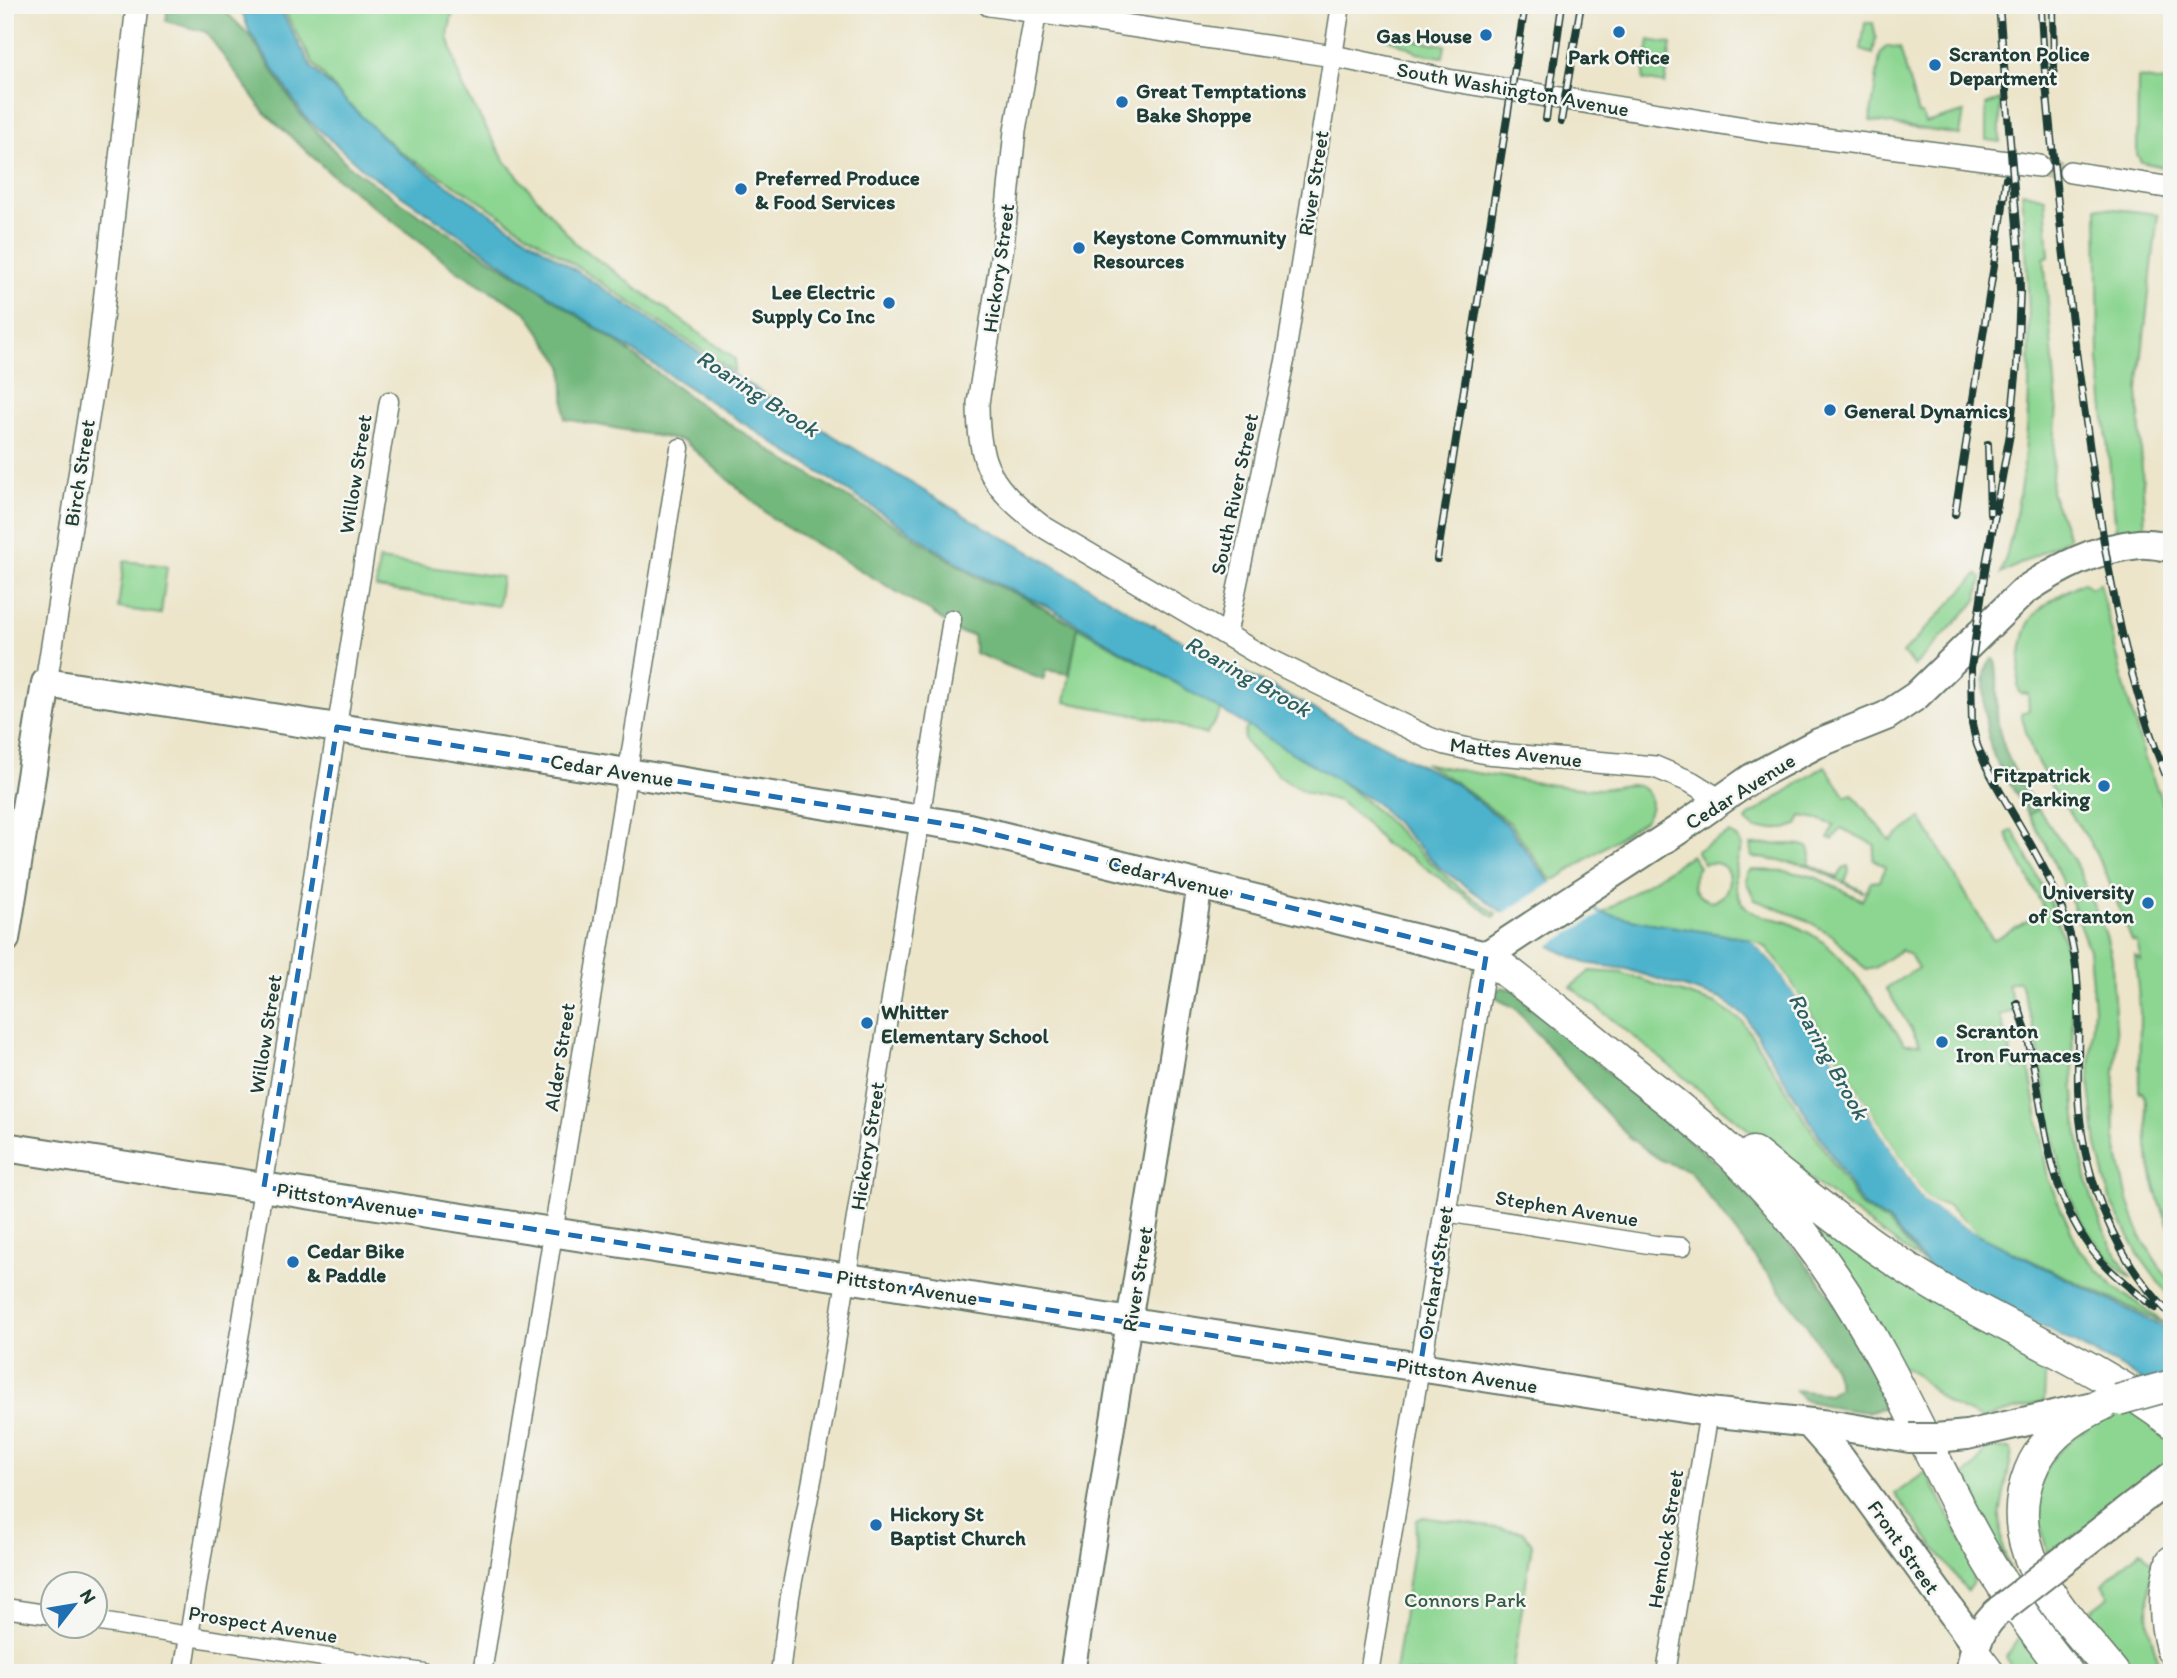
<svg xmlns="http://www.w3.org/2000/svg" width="2177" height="1678" font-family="Itim,sans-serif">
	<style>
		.green { fill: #8dd692; stroke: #568a63; stroke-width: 2 }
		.forest { fill: #72b77c; stroke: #487a58; stroke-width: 2 }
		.water { fill: #4eb3cc; stroke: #367880; stroke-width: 2 }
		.pier { fill: #ece5ca }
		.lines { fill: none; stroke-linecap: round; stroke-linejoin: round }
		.tertiary-tunnel { stroke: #c3c3ac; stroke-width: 21; stroke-dasharray: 21 10; stroke-linecap: butt }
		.minor-casing { stroke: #677868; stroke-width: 21 }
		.tertiary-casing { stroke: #677868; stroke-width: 24 }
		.secondary-casing { stroke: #677868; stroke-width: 28 }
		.primary-casing { stroke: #677868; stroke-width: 32 }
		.motorway-casing { stroke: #677868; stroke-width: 35 }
		.minor { stroke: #fff; stroke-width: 18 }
		.tertiary { stroke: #fff; stroke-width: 21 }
		.secondary { stroke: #fff; stroke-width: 24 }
		.primary { stroke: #fff; stroke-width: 28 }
		.motorway { stroke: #fff; stroke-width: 32 }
		.rail-casing { stroke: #1f3d34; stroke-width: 8 }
		.rail { stroke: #f6f6f2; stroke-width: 5; stroke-dasharray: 16; stroke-linecap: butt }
		.primary-bridge-casing { stroke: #677868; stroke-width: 32; stroke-linecap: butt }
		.trunk-bridge-casing { stroke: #677868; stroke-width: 33; stroke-linecap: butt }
		.primary-bridge { stroke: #fff; stroke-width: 28 }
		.trunk-bridge { stroke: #fff; stroke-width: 30 }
		.marked { fill: none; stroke: #1f6fb2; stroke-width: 5; stroke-dasharray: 14 9; stroke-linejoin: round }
		.poi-dot { fill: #1f6fb2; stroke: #f6f6f2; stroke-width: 2.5 }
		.labels { text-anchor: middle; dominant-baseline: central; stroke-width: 5; stroke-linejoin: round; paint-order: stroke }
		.poi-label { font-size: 21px; font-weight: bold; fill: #1f3d34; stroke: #f6f6f2; text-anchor: start }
		.street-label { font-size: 21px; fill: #1f3d34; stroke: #f6f6f2 }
		.park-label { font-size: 21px; fill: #355c47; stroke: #f6f6f2 }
		.water-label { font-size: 23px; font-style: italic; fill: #2d6062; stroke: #f6f6f2 }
	</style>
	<rect width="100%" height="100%" fill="#f6f6f2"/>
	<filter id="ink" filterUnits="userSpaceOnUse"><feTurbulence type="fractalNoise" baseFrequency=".0143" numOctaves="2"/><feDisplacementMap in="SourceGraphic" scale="14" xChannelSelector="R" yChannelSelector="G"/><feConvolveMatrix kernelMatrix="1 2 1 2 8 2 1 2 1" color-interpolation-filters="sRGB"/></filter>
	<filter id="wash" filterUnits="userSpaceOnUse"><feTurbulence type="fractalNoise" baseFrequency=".00686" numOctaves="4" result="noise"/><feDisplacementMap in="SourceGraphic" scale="28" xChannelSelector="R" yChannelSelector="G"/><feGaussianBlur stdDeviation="1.57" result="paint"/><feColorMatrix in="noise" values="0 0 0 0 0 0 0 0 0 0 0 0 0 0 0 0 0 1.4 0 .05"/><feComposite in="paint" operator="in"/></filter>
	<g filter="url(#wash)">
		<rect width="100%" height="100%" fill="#ece5ca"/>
		<path class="green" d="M281,5h173l-6,31 14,50 43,75 71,83 159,115 -1,13 -271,-182 -64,-39 -48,-44 -37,-42z
			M1865,23h8l3,14 -3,17 -12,-4z
			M1383,35l62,10 -2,12 -26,-4 -8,-6 -27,-10z
			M1649,40l22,4 -6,40 -22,-4z
			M1888,46l12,2 18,66h4l3,9 39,-11 -4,23 -90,-14 10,-66 4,-6z
			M2138,78l34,5v69l-2,17 -29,-7 -4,-8z
			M2000,100v42l-14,-2v-35z
			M2022,192l23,6 4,58 -5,2 13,147 -6,87 18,46 -68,36c38,-122 30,-256 21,-382z
			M2097,207l61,7 -20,176 7,139 -29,1 -17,-170z
			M379,560l123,17 -4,29 -122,-18z
			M124,561l43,5 -6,48 -43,-6z
			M1978,574l4,5 -5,21 -63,66 -11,-13z
			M2084,582l7,6 9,-5 25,106 20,70 27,68v405c-13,-27 -21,-56 -25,-86 -1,-18 3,-39 -5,-55l-3,1 1,-80 -5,-56 6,4 -4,-18 -5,-1 -28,-72 -16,-30 -39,-56 -17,-31 -11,-38 8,-4 -1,-16 -8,-1 -2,-7c5,-66 6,-73 66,-104z
			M1078,627l144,83 -16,25 -44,-15 -97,-18z
			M1249,726c38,23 78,44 113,72 45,38 82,85 134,115l-2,4 -85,-61 -23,-10 -22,-25 -25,-20 -34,-9 -25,-15 -31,-30 -5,-8 1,-8z
			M1424,763c32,7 63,12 95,17 27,4 54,9 81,9 13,0 35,-10 46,2 8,8 5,21 -1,29l-88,59h-7l-40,-56 -56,-42z
			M1825,766l21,31 6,-3 38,47 31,-23 72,122 52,-29 -39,-77 7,-4c23,43 49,87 56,137 4,31 3,63 4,95 1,78 13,152 59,217 -97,-72 -73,-197 -113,-298l-11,3 7,27 -15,4 15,55 14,-4 19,113 31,70 33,36 55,40 -189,-90 -29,-29 -21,-5 -148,-236 -13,-17 -18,-9 -98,-16 -49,-10 89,-58 8,12c-7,9 -9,21 1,29 29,22 45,-42 4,-32l-8,-13 33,-18c8,3 10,7 13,14 -8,18 -11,46 5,61 10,9 28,10 40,14 10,4 20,10 29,15 30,19 67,77 89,107h15l-34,-56 32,-20 -8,-13 -9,-5 -27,18 -8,2 -34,-35 -28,-16 -49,-19 -9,-19 1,-8 4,-3 36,1 28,6 47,23 9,-18 8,-1 6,-14 -12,-8 2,-14 -34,-17 -8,12 -4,-2 5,-13 -16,-6 -17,-3 -4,9 -11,4h-31l-9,-8 2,-4z
			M2038,809l37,53 31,73 6,23 1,27 4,54 -3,50 1,49 6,30 7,32 13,37 20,32 11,14v18l-34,-47 -28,-55 -13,-53 -8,-67 5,-71 -5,-58 -18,-48 -24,-55 -18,-32z
			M1791,844l11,1 7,3 2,6 -2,10 29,14 5,-10 5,-2 1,5 -4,11 18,9 -1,1 -55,-27 -55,-8 -2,-12z
			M1590,971l31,2 95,31 27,18 118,185 26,15 36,40c-123,-84 -234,-184 -352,-275z
			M1785,1191l261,169 -2,42 -62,17 -35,-16 -31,-28 -22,-13z
			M2131,1410l41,29v28l-124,89 -7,-29h-5c0,-18 0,-37 8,-54 15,-33 53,-54 87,-63z
			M1987,1448l23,1 2,3 -12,63 2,31 12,33 -54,-100 15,-12z
			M1926,1472l50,95 -4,17 -5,7 -72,-97z
			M1423,1517l101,15 8,12 -20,129h-117l22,-153z
			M2141,1550l13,17c-11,39 -6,69 9,106h-32l-38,-49 -1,-15 17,-13 -7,-12z
			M2020,1636l29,37h-35l-8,-16z"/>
		<path class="forest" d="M168,5h51l31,31 50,78 49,52 65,45 123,77 79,54 86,64 85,55 111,66 79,50 48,21 53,29 -9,47 -23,-4 -3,10 -68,-27 -2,-18 -13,-2 -29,-21 -159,-94 -88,-77 -119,-22 -2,-53 -36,-53 -69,-42 -128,-98 -66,-61 -58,-80 -40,-11z
			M1992,659h2c6,9 1,50 4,65 6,32 22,59 40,85l-9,6c-11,-19 -24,-37 -34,-56 -9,-18 -18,-86 -3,-100z
			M1501,987l14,3 122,108 83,68 47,50 54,66 45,73 24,51 -23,6 -31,-4 -32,-8 -8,-10 33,4 10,-7 -5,-18 -26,-42 -119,-156 -30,-12 -28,-20 -33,-35 -83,-96 -18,-9 -2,-6z"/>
		<path class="water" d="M240,5h38l34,63 86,84 335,223 239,145 64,35 116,70 301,157 54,42 41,56 54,33 49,10 99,16 28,30 146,233 54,33 194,96v72l-47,-34 -162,-83 -35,-20 -39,-45 -26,-15 -117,-189 -25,-18 -95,-30 -41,-6 -30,-14 -115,-81 -64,-65 -329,-197 -73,-33 -363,-236 -247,-167 -60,-54 -55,-85z"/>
		<path class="pier" d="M1555,881l44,34 -52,32 -46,-32z
			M1750,939l9,5 22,23 146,232 41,25 10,11 -54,-33 -146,-233z"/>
	</g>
	<g filter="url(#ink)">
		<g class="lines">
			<path class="tertiary-tunnel" d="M2039,166l31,6"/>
			<defs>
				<path id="minor" d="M1227,635l58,-274 56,-356
					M1445,1212l210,33 27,2
					M5,1608l47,7
					M94,1621l330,52
					M1975,1644l22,29
					M183,1673l27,-167 32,-186 147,-919
					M482,1673l198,-1225
					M780,1673l10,-77 35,-185 127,-792
					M1369,1673l51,-305
					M1666,1673l43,-261"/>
				<path id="tertiary" d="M989,5l344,51 115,24 322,52 269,34
					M1037,5l-22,126 -12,115 -25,157c0,64 14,85 64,123l220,130 167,82 17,6 40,9 169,14 36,15 29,18
					M2070,172l102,16
					M46,683l52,-327 39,-351
					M1420,1368l66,-412"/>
				<path id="secondary" d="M1072,1673l128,-788"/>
				<path id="primary" d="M5,939l41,-256 582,90 337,54 521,129 192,-126 74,-52 64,-34 70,-28 30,-20 108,-105c35,-24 72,-43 115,-47 11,-1 22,2 33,3
					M5,1147l1704,265 130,14 71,12
					M1809,1423l31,35 135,186
					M1936,1438l31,-3 126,-29
					M2056,1566l116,-90
					M1970,1673c4,-25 10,-48 31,-64"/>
				<path id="motorway" d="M1486,956c47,34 92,71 137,108 37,30 76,58 110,91 38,37 72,78 101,122 58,85 96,181 146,270 25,45 55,86 87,126
					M1753,1153c61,49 121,97 189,137 76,44 160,78 230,132
					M2103,1404c-32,14 -60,34 -73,68 -32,81 35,142 83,201
					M2172,1562c-8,29 -8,57 0,86"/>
			</defs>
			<use href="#minor" class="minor-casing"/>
			<use href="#tertiary" class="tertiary-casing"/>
			<use href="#secondary" class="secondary-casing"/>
			<use href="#primary" class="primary-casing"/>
			<use href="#motorway" class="motorway-casing"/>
			<use href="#minor" class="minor"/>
			<use href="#tertiary" class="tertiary"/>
			<use href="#secondary" class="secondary"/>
			<use href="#primary" class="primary"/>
			<use href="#motorway" class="motorway"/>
			<defs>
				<path id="rail" d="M1999,5l20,246 1,40 -3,75 -7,68 -24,130 -15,104 1,56 5,21 8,19c29,57 69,108 85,171 13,51 7,103 8,154 2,82 35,169 94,227
					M2041,5c1,44 6,88 10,132 8,79 17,158 28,236 21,143 35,282 93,417
					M2053,5l1,65
					M1546,119l16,-114
					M1561,121l20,-116
					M1988,444l2,70
					M1955,514l47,-300 4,-36
					M1437,559l88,-554
					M2017,1003c30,81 19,169 72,243 17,24 43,43 66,62"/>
			</defs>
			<use href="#rail" class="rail-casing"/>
			<use href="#rail" class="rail"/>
			<defs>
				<path id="primary-bridge" d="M1910,1438h26
					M2001,1609l55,-43"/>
				<path id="trunk-bridge" d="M2118,1400l54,-15"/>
			</defs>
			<use href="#primary-bridge" class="primary-bridge-casing"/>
			<use href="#trunk-bridge" class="trunk-bridge-casing"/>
			<use href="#primary-bridge" class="primary-bridge"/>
			<use href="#trunk-bridge" class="trunk-bridge"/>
		</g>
	</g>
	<path class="marked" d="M337,727l628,100 521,129 -66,412 -1156,-181z"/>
	<g class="poi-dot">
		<circle cx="1619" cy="32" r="7"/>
		<circle cx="1486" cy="35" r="7"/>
		<circle cx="1935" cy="65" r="7"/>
		<circle cx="1122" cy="102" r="7"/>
		<circle cx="741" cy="189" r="7"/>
		<circle cx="1079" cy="248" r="7"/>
		<circle cx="889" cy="303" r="7"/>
		<circle cx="1830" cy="410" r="7"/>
		<circle cx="2104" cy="786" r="7"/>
		<circle cx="2148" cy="903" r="7"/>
		<circle cx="867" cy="1023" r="7"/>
		<circle cx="1942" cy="1042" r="7"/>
		<circle cx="293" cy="1262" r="7"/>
		<circle cx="876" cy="1525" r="7"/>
	</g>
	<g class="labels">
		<g class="poi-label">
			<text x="1472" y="35" text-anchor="end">Gas House</text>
			<text x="1949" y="53">Scranton Police<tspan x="1949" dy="24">Department</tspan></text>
			<text x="1619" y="56" text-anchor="middle">Park Office</text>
			<text x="1136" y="90">Great Temptations<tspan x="1136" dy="24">Bake Shoppe</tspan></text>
			<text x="755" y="177">Preferred Produce<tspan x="755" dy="24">&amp; Food Services</tspan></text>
			<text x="1093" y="236">Keystone Community<tspan x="1093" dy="24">Resources</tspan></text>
			<text x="875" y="291" text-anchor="end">Lee Electric<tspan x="875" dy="24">Supply Co Inc</tspan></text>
			<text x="1844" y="410">General Dynamics</text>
			<text x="2090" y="774" text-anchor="end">Fitzpatrick<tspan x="2090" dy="24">Parking</tspan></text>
			<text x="2134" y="891" text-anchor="end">University<tspan x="2134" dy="24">of Scranton</tspan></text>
			<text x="881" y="1011">Whitter<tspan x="881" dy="24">Elementary School</tspan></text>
			<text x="1956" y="1030">Scranton<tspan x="1956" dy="24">Iron Furnaces</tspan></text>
			<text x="307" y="1250">Cedar Bike<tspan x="307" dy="24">&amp; Paddle</tspan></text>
			<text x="890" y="1513">Hickory St<tspan x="890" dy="24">Baptist Church</tspan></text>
		</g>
		<g class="street-label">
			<text transform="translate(1513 89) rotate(10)">South Washington Avenue</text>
			<text transform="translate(1313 183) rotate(-81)">River Street</text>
			<text transform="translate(998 268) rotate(-82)">Hickory Street</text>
			<text transform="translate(79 473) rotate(-81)">Birch Street</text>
			<text transform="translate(355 474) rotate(-81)">Willow Street</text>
			<text transform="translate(1234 494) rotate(-78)">South River Street</text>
			<text transform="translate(1516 752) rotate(7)">Mattes Avenue</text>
			<text transform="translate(612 770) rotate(9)">Cedar Avenue</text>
			<text transform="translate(1740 791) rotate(-32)">Cedar Avenue</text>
			<text transform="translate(1169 877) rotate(14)">Cedar Avenue</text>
			<text transform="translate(265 1034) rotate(-81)">Willow Street</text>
			<text transform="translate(559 1057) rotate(-81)">Alder Street</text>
			<text transform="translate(867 1146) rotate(-81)">Hickory Street</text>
			<text transform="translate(347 1200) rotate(9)">Pittston Avenue</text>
			<text transform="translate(1567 1208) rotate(9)">Stephen Avenue</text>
			<text transform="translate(1435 1273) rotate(-81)">Orchard Street</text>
			<text transform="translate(1137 1279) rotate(-81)">River Street</text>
			<text transform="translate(907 1287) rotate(9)">Pittston Avenue</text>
			<text transform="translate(1467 1375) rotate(9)">Pittston Avenue</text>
			<text transform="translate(1665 1539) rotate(-81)">Hemlock Street</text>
			<text transform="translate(1904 1547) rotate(55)">Front Street</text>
			<text transform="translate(263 1624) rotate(9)">Prospect Avenue</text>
		</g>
		<g class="park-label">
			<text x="1465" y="1599">Connors Park</text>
		</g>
		<g class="water-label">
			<text transform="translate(758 393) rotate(33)">Roaring Brook</text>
			<text transform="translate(1248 676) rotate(30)">Roaring Brook</text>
			<text transform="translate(1829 1056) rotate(61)">Roaring Brook</text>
		</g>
	</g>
	<rect width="2177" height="1678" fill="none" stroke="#f6f6f2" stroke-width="28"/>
	<g transform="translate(74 1605) rotate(59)"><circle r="33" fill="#f6f6f2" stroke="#a0aca6" stroke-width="2"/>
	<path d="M0-5L12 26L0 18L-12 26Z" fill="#1f6fb2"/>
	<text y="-10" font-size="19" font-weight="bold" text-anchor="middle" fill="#1f3d34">N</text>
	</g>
</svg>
